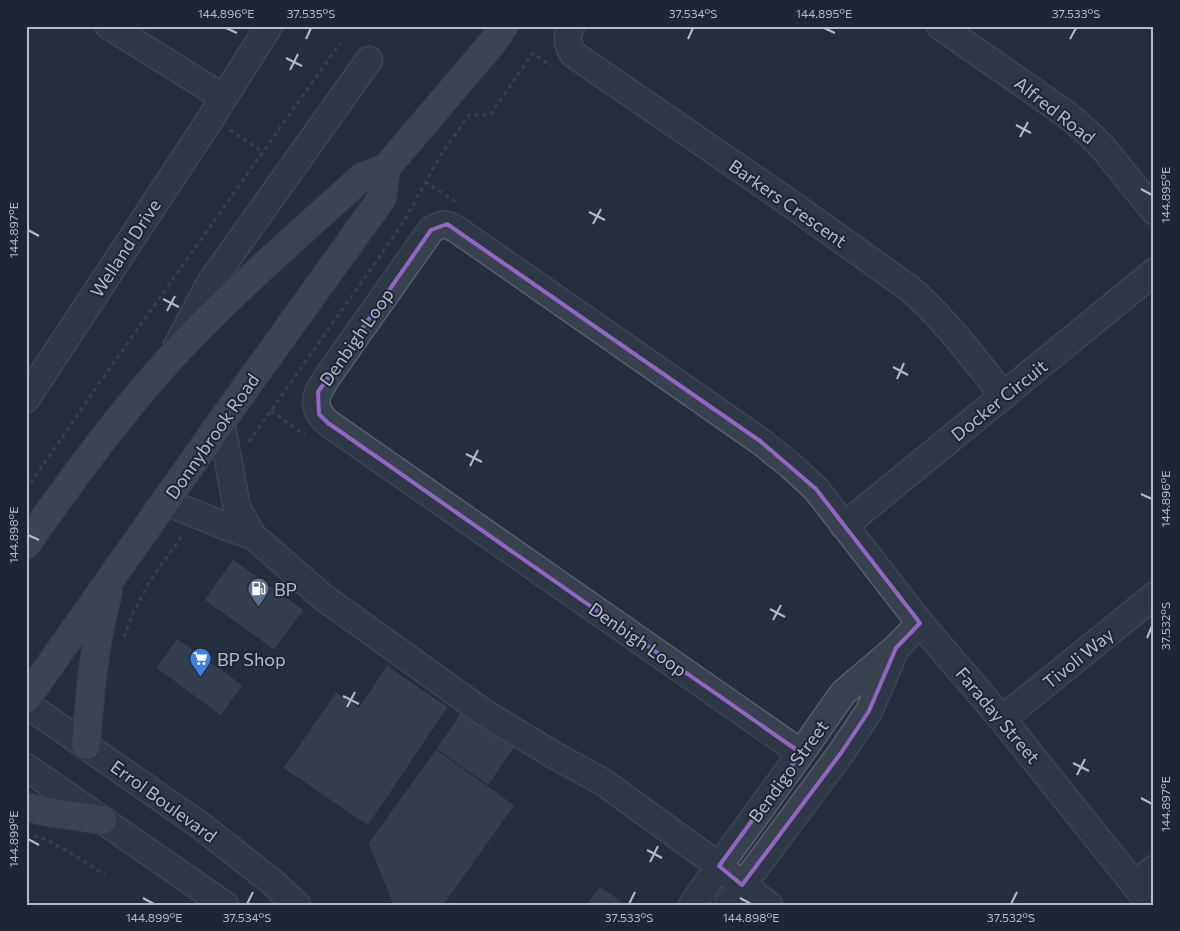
<svg xmlns="http://www.w3.org/2000/svg" width="1180" height="931" font-family="Commissioner,sans-serif">
	<style>
		.building { fill: #455162; stroke: #1f2835 }
		.lines { fill: none; stroke-linecap: round; stroke-linejoin: round }
		.minor-casing { stroke: #565f6c; stroke-width: 29 }
		.major-casing { stroke: #414a57; stroke-width: 30 }
		.path { stroke: #44595c; stroke-width: 3; stroke-dasharray: 4 4; stroke-linecap: butt }
		.minor { stroke: #38414e; stroke-width: 26 }
		.major { stroke: #56606e; stroke-width: 28 }
		.marked { fill: none; stroke: #9266c3; stroke-width: 4; stroke-linejoin: round }
		.ticks { fill: none; stroke: #b4bcc9; stroke-width: 2 }
		.labels { text-anchor: middle; dominant-baseline: central; stroke-width: 4; stroke-linejoin: round; paint-order: stroke }
		.street-label { font-size: 18px; fill: #b4bcc9; stroke: #1d2633 }
		.poi-label { font-size: 18px; fill: #b4bcc9; stroke: #1d2633; text-anchor: start }
		.neatline { fill: none; stroke: #b4bcc9; stroke-width: 2 }
		.ticks-label { font-size: 12px; text-anchor: middle; fill: #b4bcc9 }
	</style>
	<rect width="100%" height="100%" fill="#242f3e"/>
	<path class="building" d="M233,559l71,51 -30,40 -70,-50z
		M177,638l66,47 -22,31 -65,-48z
		M387,665l61,42 -80,119 -85,-58 53,-76 23,15z
		M468,702l54,35 -34,49 -52,-37z
		M436,749l79,56 -71,100h-51l-25,-62z
		M600,886l27,19h-41z"/>
	<g class="lines">
		<defs>
			<path id="minor" d="M109,26l114,71
				M571,26c-5,12 -4,17 2,28l211,145 125,89c36,31 65,71 95,108
				M940,26l126,88 20,17 18,18 50,62
				M177,346l33,-63 159,-223
				M26,399l185,-281 58,-92
				M221,422l16,86 16,28 70,61 160,115 69,42 51,28 116,84 23,19 27,20
				M166,502l59,24 28,10
				M844,526l310,-254
				M26,704l175,122 70,55 26,24
				M1002,719l152,-123
				M801,753l-473,-330c-19,-17 -12,-29 0,-47l103,-146c11,-7 14,-7 25,-1l304,212 30,24 26,24 104,134 82,96 149,186
				M26,767l199,138
				M1135,884l19,-15
				M692,905l27,-39 82,-113 42,-60 53,-45 24,-25
				M728,905l113,-152 28,-42 25,-58"/>
			<path id="major" d="M26,545c44,-64 90,-126 141,-183 60,-66 129,-125 195,-185l24,-9 107,-126 11,-16
				M26,699l195,-277 161,-224 4,-30
				M86,745c4,-51 8,-103 22,-152
				M26,807l21,5 55,8"/>
		</defs>
		<use href="#minor" class="minor-casing"/>
		<use href="#major" class="major-casing"/>
		<path class="path" d="M230,130l33,22
			M425,182l31,20
			M271,411l34,24
			M249,442l138,-196 18,-27 37,-66 27,-38h21l43,-62 18,13
			M26,490l72,-105 242,-342
			M124,637l9,-24 17,-32 34,-48
			M26,834l19,5 26,14 34,22"/>
		<use href="#minor" class="minor"/>
		<use href="#major" class="major"/>
	</g>
	<path d="M0 0H1180V931H0ZM447,224l313,217 56,48 104,134 -24,25 -27,63 -28,42 -99,132 -23,-19 82,-113 -473,-330 -9,-9 -1,-22 113,-162z" fill="#242f3e" fill-opacity=".55" fill-rule="evenodd"/>
	<path class="marked" d="M447,224l313,217 56,48 104,134 -24,25 -27,63 -28,42 -99,132 -23,-19 82,-113 -473,-330 -9,-9 -1,-22 113,-162z"/>
	<path class="ticks" d="M226,28l11,5M824,28l11,5M306,39l5,-11M688,39l5,-11M1070,39l6,-11M286,58l16,8M290,70l8,-16M1016,125l15,8M1020,137l8,-15M1141,189l11,6M589,212l16,8M593,224l8,-15M28,230l11,6M163,299l16,8M167,311l8,-15M893,367l15,8M897,379l7,-16M466,454l16,8M470,466l8,-16M1141,494l11,5M28,535l11,5M770,609l15,8M773,620l8,-15M1147,638l5,-12M343,696l16,8M347,707l8,-15M1073,763l16,8M1077,775l8,-16M1141,798l11,6M28,839l11,6M647,850l15,8M650,862l8,-16M143,898l11,6M740,898l11,6M247,904l6,-12M629,904l6,-12M1011,904l6,-12"/>
	<defs>
		<symbol id="fuel-pin" viewBox="-11 -11 22 30"><path d="M0 17L-7.5 6A9.5 9.5 0 1 1 7.5 6Z" fill="#5c6f8a" stroke="#1d2633"/><path d="M-5.5-6h7V0h2V4h1.3V-2.5L3-4.5l.8-.8L6-3V5H2.5V1h-1V6h-7ZM-4.2-4.7v3.2H.2V-4.7Z" fill="#fff"/></symbol>
		<symbol id="supermarket-pin" viewBox="-11 -11 22 30"><path d="M0 17L-7.5 6A9.5 9.5 0 1 1 7.5 6Z" fill="#3f7fe0" stroke="#1d2633"/><path d="M-6-5.5h2.5l.6 2H6L4.5 2H-2.5L-4.4-4H-6ZM-1.5 3.2a1.3 1.3 0 1 0 .1 0ZM3 3.2a1.3 1.3 0 1 0 .1 0Z" fill="#fff"/></symbol>
	</defs>
	<g fill-rule="evenodd">
		<use href="#fuel-pin" x="246" y="576" width="25" height="34"/>
		<use href="#supermarket-pin" x="188" y="646" width="25" height="34"/>
	</g>
	<g class="labels">
		<g class="street-label">
			<text transform="translate(1055 110) rotate(38)">Alfred Road</text>
			<text transform="translate(788 203) rotate(35)">Barkers Crescent</text>
			<text transform="translate(125 248) rotate(-57)">Welland Drive</text>
			<text transform="translate(356 337) rotate(-55)">Denbigh Loop</text>
			<text transform="translate(999 400) rotate(-39)">Docker Circuit</text>
			<text transform="translate(212 436) rotate(-55)">Donnybrook Road</text>
			<text transform="translate(638 639) rotate(35)">Denbigh Loop</text>
			<text transform="translate(1078 658) rotate(-39)">Tivoli Way</text>
			<text transform="translate(998 715) rotate(50)">Faraday Street</text>
			<text transform="translate(788 771) rotate(-54)">Bendigo Street</text>
			<text transform="translate(164 801) rotate(36)">Errol Boulevard</text>
		</g>
		<g class="poi-label">
			<text x="274" y="589">BP</text>
			<text x="217" y="659">BP Shop</text>
		</g>
	</g>
	<rect width="1180" height="931" fill="none" stroke="#1d2633" stroke-width="55"/>
	<rect x="28" y="28" width="1124" height="876" class="neatline"/>
	<g class="ticks-label">
		<text x="226" y="18">144.896°E</text>
		<text x="311" y="18">37.535°S</text>
		<text x="693" y="18">37.534°S</text>
		<text x="824" y="18">144.895°E</text>
		<text x="1076" y="18">37.533°S</text>
		<text transform="translate(1166 195) rotate(-90)" y="4">144.895°E</text>
		<text transform="translate(14 230) rotate(-90)" y="4">144.897°E</text>
		<text transform="translate(1166 499) rotate(-90)" y="4">144.896°E</text>
		<text transform="translate(14 535) rotate(-90)" y="4">144.898°E</text>
		<text transform="translate(1166 626) rotate(-90)" y="4">37.532°S</text>
		<text transform="translate(1166 804) rotate(-90)" y="4">144.897°E</text>
		<text transform="translate(14 839) rotate(-90)" y="4">144.899°E</text>
		<text x="154" y="922">144.899°E</text>
		<text x="247" y="922">37.534°S</text>
		<text x="629" y="922">37.533°S</text>
		<text x="751" y="922">144.898°E</text>
		<text x="1011" y="922">37.532°S</text>
	</g>
</svg>
